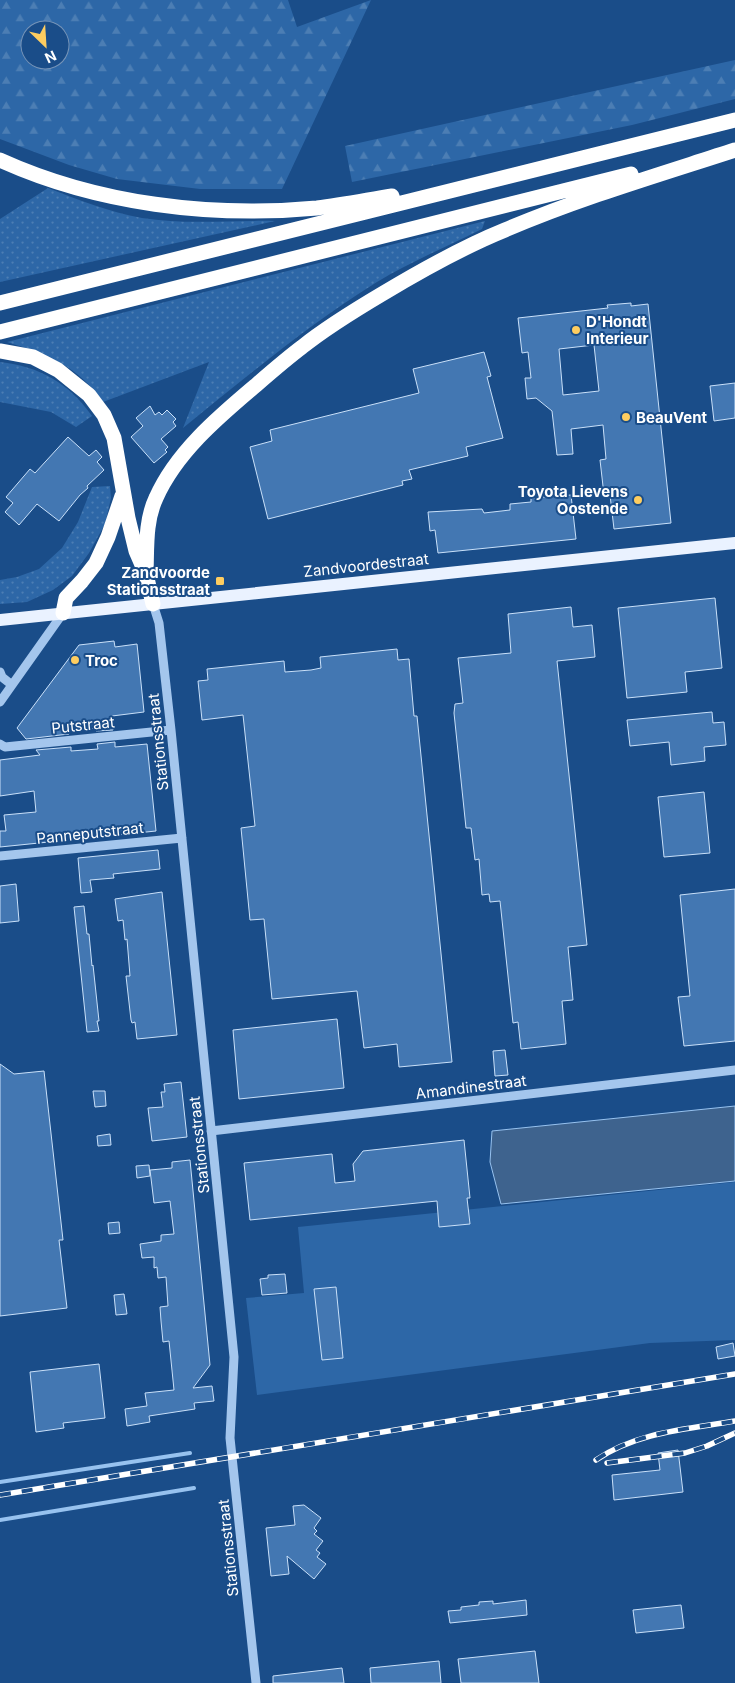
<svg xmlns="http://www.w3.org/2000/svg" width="735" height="1683" font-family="Inter,sans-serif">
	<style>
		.grass { fill: url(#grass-dots) }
		.forest { fill: url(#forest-firs); fill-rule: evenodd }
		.pitch { fill: #2d67a7 }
		.water { fill: #3e638e; stroke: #97c2ef }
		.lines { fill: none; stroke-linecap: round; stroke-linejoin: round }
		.stream { stroke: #97c2ef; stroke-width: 4 }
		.building { fill: #4377b2; stroke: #c9e0f9; fill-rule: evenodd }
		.minor { stroke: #a4c6ed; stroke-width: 9 }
		.major { stroke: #eaf2ff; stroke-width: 12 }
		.highway { stroke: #fff; stroke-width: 15 }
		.rail-casing { stroke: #fff; stroke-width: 5.5 }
		.rail { stroke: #1a4d89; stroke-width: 4; stroke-dasharray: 11; stroke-linecap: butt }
		.poi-dot { fill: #fecd60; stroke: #1a4d89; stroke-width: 2 }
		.labels { text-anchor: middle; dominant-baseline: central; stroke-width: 4; stroke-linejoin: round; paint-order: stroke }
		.poi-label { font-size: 15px; font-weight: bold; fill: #fff; stroke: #1a4d89; text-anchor: start }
		.street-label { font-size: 15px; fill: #fff; stroke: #1a4d89 }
	</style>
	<defs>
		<pattern id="grass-dots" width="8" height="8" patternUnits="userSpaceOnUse" patternTransform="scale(1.25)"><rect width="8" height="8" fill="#2d67a7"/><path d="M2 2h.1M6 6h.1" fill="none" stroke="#4c7eb4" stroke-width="1.8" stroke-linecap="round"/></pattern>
		<pattern id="forest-firs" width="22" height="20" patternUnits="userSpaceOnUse" patternTransform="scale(1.25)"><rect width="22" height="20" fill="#2d67a7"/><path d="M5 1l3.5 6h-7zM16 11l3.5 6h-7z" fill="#4c7eb4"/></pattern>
	</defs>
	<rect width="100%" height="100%" fill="#1a4d89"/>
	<path class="grass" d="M48,188c31,12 61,24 94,30 43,7 90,2 133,3l-275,61v-63z
		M485,221l-3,8c-34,17 -72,33 -105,53 -69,43 -131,95 -194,146l26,-66 -106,40c-25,-36 -55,-47 -96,-60z
		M0,362c39,4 70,22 92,54l-16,11 -25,-15 -51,-10z
		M110,486l1,12 -6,26 -16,29 -17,23 -19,14 -26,12 -27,2v-24l17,-3 22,-8 23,-21 16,-26 14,-35z"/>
	<path class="forest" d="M0,0h288l9,27 74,-27 -89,189h-82l-83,-10 -48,-14 -69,-26zM30,30h30v30h-30z
		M735,60v39l-103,26 -280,57 -7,-36z"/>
	<path class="pitch" d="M735,1182v158l-85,3 -393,52 -11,-97 58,-5 -6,-66z"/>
	<path class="water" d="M735,1106v75l-234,23 -11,-42 2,-31z"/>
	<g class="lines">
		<path class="stream" d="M0,1482l190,-29
			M0,1520l194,-32"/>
	</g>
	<path class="building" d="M631,303v3l17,-2 23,219 -57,6 -4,-34h-6l-4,-35 6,-1 -3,-34 -32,4 2,25 -16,1 -5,-44 -16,-13 -9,1 -2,-21h6l-3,-26 -6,1 -4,-35 90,-10 -1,-3zM594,345l5,46 -36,4 -4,-46z
		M484,352l7,24 -4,1 16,61 -37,9 2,9 -59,14 3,9 -10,2 1,4 -135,34 -18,-72 22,-6 -2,-11 149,-37 -6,-24z
		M735,383v35l-21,3 -4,-35z
		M150,406l5,9 4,-3 3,3 5,-5 9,9 -3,3 3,4 -15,13 7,8 -3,3 2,2 -13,11 -23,-26 12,-11 -7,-8z
		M68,437l21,19 7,-6 6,7 -5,5 7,8 -17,16 1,2 -8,7 -21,26 -22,-17 -18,21 -14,-13 8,-9 -7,-6 24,-28 5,4z
		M571,495l5,44 -138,14 -3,-23 -5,1 -2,-19 54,-3 2,4 26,-3v-6l21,-2v-4z
		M715,598l7,70 -37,4 2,20 -60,6 -9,-90z
		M571,607l2,20 19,-2 3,32 -38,4 30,284 -19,2 5,53 -11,1 4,43 -45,5 -3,-27 -5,1 -13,-122 -10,1 -1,-8 -7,1 -3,-36 -4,1 -4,-32h-5l-12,-115 1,-9 8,-1 -5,-45 53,-5 -3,-39z
		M114,641l1,6 22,-3 7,68 -32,4 1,14 -17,1v-3l-27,3v3l-43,5 -9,-11 62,-83z
		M397,649l1,11 11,-1 5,57h3l35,346 -53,5 -2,-23 -33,4 -7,-57 -85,8 -8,-80 -14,1 -9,-92 14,-2 -12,-111 -41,5 -4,-39 10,-1 -1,-11 77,-8 1,11 26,-2 10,-2 -1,-11z
		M712,712l1,11 11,-1 2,23 -22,2 1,14 -34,4 -2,-23 -39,4 -3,-26z
		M115,742v5l32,-3 9,87 -156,16v-16h6l-2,-16 32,-3 -2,-21 -34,5v-36l40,-5 -4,-5 35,-3v4l27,-2 -1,-5z
		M704,792l6,61 -46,4 -6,-60z
		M158,850l2,19 -47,5 1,4 -24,2 2,12 -11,1 -3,-35z
		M16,884l3,37 -19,2v-37z
		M735,889v152l-51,5 -6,-49 12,-1 -10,-101z
		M162,892l15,143 -40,4 -2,-17 -3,1 -1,-3 -5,-44h4l-3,-37 -2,1 -2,-20 -5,1 -3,-22z
		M84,906l3,28h2l3,32 1,-1 6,56h-2l2,10 -12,1 -13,-125z
		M337,1019l7,69 -105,11 -6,-69z
		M505,1050l3,25 -13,1 -2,-25z
		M0,1064l14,10 30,-3 19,169h-4l8,68 -67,8z
		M181,1082l6,55 -35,4 -4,-33 15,-1 -2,-15h4l-1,-8z
		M93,1091h12l1,15 -11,1z
		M110,1134l1,11 -13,1 -1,-10z
		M464,1140l6,58h-3l3,26 -31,3 -2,-26 -187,19 -6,-57 88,-9 3,29 20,-2 -2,-17 10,-13z
		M190,1160l20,205 -17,23 19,-2 2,15 -20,2 1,6 -46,7 1,6 -23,4 -2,-17 22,-3 -2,-13 29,-3 -5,-49 -6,1 -2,-21 -1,-14 8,-1 -2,-29 -8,1 -1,-11 -3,1v-11l-12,1 -2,-14 21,-3v-6l13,-1 -4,-33 -16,2 -4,-33 22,-2v-6z
		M149,1165l1,11 -13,2 -1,-12z
		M119,1222l1,11 -11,1 -1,-11z
		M285,1274l2,19 -25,2 -2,-16 8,-1v-3z
		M336,1287l7,71 -21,2 -8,-71z
		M124,1294l3,20 -11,1 -2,-20z
		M733,1343l2,13 -17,3 -2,-12z
		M99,1364l6,54 -42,5 1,5 -28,4 -6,-60z
		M678,1450l5,42 -69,8 -2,-25 48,-5 -2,-17z
		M304,1505l17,13 -7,10 3,3 -3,3 9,7 -7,9 4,3 -3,4 9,7 -12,15 -27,-23 2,18 -18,2 -5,-48 29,-3 -2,-19z
		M526,1600l1,15 -77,8 -2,-12 13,-1v-3l18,-2v-3l14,-1v3z
		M681,1605l3,23 -48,5 -3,-23z
		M535,1651l4,32h-78l-3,-24z
		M439,1661l2,22h-70l-1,-15z
		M342,1668l2,15h-71v-7z"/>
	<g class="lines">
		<path class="minor" d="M153,604l6,19 12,107 63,627 -4,81 26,245
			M0,672l2,5 10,8 -12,17
			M12,685l51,-72
			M0,744l5,3 166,-17
			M0,856l182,-18
			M211,1131l524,-61"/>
		<path class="major" d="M0,620l735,-77"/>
		<path class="highway" d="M0,160c97,44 211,58 317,48 25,-3 50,-8 75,-12
			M0,303l735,-183
			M0,332l631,-158
			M0,351l33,6 25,13 31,25 15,20 10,23 14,80 8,33 10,23 7,30
			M146,574c1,-25 -1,-53 10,-76 20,-45 61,-80 99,-112 15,-13 31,-27 47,-39 25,-20 53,-37 80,-53 40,-24 81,-47 123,-64 75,-32 153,-55 230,-80
			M63,613l3,-15 16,-17 14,-18 12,-26 14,-41"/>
		<defs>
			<path id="rail" d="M596,1460c40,-28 92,-31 139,-39
				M607,1463l78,-10 22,-7 28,-13
				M0,1495l735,-121"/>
		</defs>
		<use href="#rail" class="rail-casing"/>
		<use href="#rail" class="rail"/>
	</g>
	<g class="poi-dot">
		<circle cx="576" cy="330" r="5"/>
		<circle cx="626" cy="417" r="5"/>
		<circle cx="638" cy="500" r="5"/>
		<rect x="215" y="576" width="10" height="10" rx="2.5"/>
		<circle cx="75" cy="660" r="5"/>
	</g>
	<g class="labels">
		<g class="poi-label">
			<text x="586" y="321">D'Hondt<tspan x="586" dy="17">Interieur</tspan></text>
			<text x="636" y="417">BeauVent</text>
			<text x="628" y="491" text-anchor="end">Toyota Lievens<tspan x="628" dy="17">Oostende</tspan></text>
			<text x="210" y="572" text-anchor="end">Zandvoorde<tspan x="210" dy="17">Stationsstraat</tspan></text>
			<text x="85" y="660">Troc</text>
		</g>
		<g class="street-label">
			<text transform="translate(366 565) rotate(-6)">Zandvoordestraat</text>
			<text transform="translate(83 725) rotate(-6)">Putstraat</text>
			<text transform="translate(158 742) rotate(-96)">Stationsstraat</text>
			<text transform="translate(90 833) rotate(-6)">Panneputstraat</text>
			<text transform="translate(471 1087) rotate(-7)">Amandinestraat</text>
			<text transform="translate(199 1145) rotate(-96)">Stationsstraat</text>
			<text transform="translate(228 1548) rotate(-96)">Stationsstraat</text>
		</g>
	</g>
	<g transform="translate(45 45) rotate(155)"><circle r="24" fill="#1a4d89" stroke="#7694b8"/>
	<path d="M0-4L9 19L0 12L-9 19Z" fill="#fecd60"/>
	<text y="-8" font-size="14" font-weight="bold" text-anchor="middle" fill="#ffffff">N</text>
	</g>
</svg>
